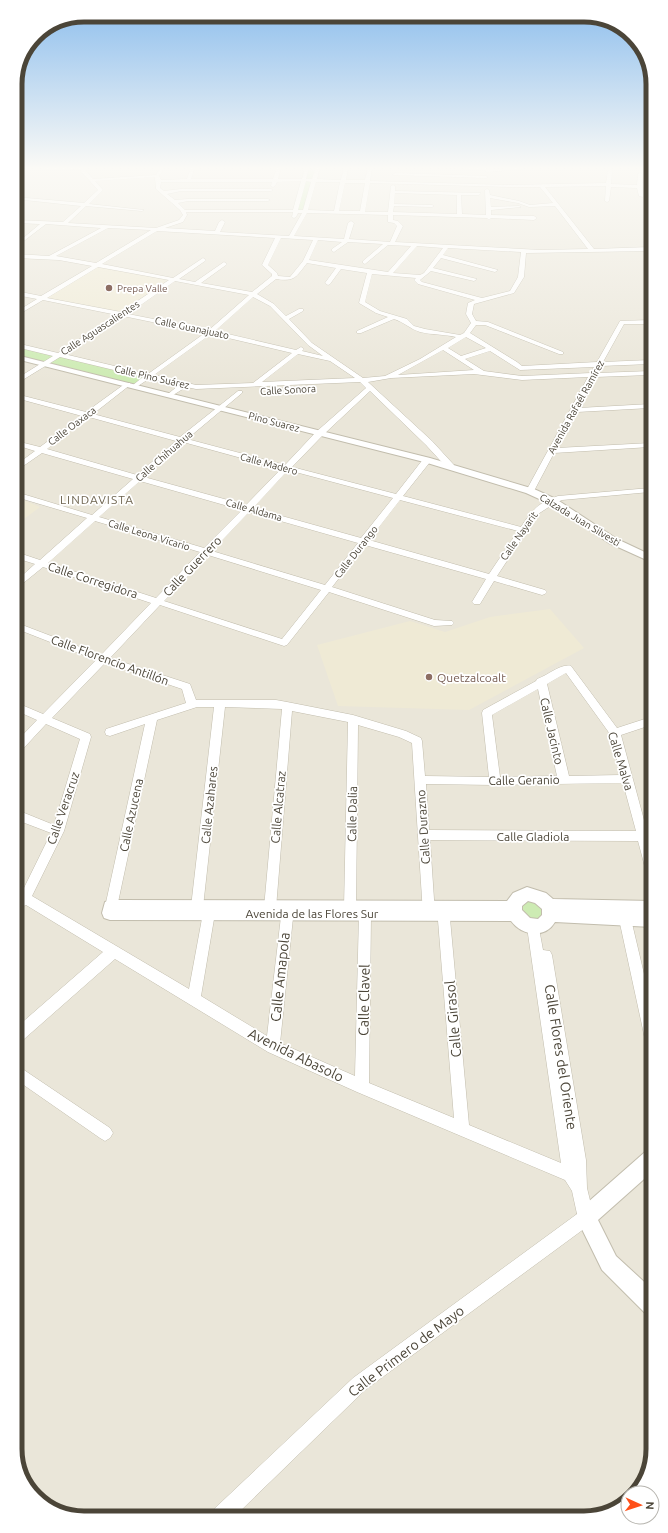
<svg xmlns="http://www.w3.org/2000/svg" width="668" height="1533" font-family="Ubuntu,sans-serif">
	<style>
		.residential { fill: #eae6d9 }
		.education { fill: #efead5 }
		.green { fill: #cdebb3 }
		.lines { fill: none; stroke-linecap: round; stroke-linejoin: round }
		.stream { stroke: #a6cdf4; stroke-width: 4.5 }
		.minor-casing { stroke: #c2bdad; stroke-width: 1 }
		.tertiary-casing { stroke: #c2bdad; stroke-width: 2 }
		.minor { fill: #fff; fill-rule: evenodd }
		.tertiary { fill: #fff; fill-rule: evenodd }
		.education-dot { fill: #8d6e63; stroke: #fff; stroke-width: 1.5 }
		.labels { text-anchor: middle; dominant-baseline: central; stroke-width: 3.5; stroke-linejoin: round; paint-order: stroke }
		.far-education-label { font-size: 10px; fill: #785e54; stroke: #fff; text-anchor: start }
		.far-street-label { font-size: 10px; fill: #4b4538; stroke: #fff }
		.far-quarter-label { font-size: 12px; letter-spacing: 1px; fill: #6e644f; stroke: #fff }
		.street-label { font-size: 12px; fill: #4b4538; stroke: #fff }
		.education-label { font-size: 12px; fill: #785e54; stroke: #fff; text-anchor: start }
		.near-street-label { font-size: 14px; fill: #4b4538; stroke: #fff }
		.rim { fill: none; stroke: #4b4538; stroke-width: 5 }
	</style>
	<rect width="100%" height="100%" fill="#f6f4eb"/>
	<path class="residential" d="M15,167h623l12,2 3,1280 -14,42 -3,2h-8v5l-22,16 -526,4 -38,-14 -23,-33z"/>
	<path class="education" d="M97,265l77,14 -51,35 -81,-16z
		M16,497l24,10 -24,18z
		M550,609l34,39 -115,62 -131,-4 -21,-61 93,-24 35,11 45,-15z"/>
	<path class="green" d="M307,167h11l-13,45 -8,-1z
		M16,345l132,31 -13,10 -119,-29z
		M534,895l17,15 -18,17 -19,-19z"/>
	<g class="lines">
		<path class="stream" d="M629,1493l16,-20
			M604,1514l24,-20"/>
		<defs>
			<path id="minor" d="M82,167l11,12 63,-4 5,-8h4l-6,9 2,4 26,-1 4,-12h4l-4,12h82l4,-12h4l-3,12h24l3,-12h4l-3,12h6l4,-12h4l-3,12 24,1 3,-13h4l-2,13h19l3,-13h4l-2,14 139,4 97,-2 2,-12 2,-1 2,1 -1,13 26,1 1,-11 2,-1 2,1 1,23 -4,-1 -2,-8 -26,-1 -2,14 -2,1 -2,-1 1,-15 -61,1 49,62 56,-2v4l-124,2 -2,24 -10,16 -40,11 -2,10 4,7 12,1 75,30v2h-4l-74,-29h-9l-6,8 47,29 5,4 75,-4 23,-41 30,-1v4h-26l-21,38 47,-2v4l-49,2 -3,7 52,-2v4l-55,2 -16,31 71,-4v4l-73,4 -20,36 93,-5v4l-96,6 -20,38 -1,2h-6l-1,-2 62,-114 -66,3 -48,-6 -83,4 -23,4 64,59 22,24v4h-6l-22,-24 -56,-54 -48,45 -30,31 104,27 28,-36h6v4l-27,34 118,31c11,-17 17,-24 37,-31l92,-8v4l-88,8 -7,3 -17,11 -41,62 48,14 2,2 -2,2 -3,1 -48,-14 -14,23h-6l-2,-2 14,-23 -121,-34 -33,42 103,33 17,1 2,2 -2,2 -18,1 -105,-34 -42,53 -3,1 -124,-41 -50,53 80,26 6,16h80l11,2 66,13 53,16 15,7 1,3 3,35 64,1 -7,-64 1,-3 53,-29 1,-2c10,-3 24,-16 34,-13l46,62 34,-11v8l-30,10 30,111v26l-4,-1 -2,-4 -7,-26 -208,-1 5,74 -2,4 -4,2 -4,-2 -2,-4 -11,-171 -13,-6 -41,-12 -2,183 -2,4 -4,1 -4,-1 -2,-4 4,-186 -56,-11 -16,197 -2,4 -4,1 -4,-1 -2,-4 18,-199 -57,-2 -22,200 -2,4 -4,1 -4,-1 -2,-4 23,-200h-17l-40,13 -40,187 -2,4 -4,1 -4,-1 -2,-4 40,-183 -35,12 -4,-1 -1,-3 1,-3 80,-26 -4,-14 -77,-26 -53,55 38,16 1,3 -27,94 -32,65 157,93 14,-76 2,-4 4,-2 4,2 2,4 -14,83 66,40 15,-128 2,-4 4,-1 4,1 2,4 -14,135 75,33 4,-162 2,-4 4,-2 4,2 2,4 -2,169 85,35 -17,-210 2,-4 4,-1 4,1 2,4 20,217 92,38 -34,-236 1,-4 5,-2 5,2 5,27 7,1 2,4 34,205 1,28 7,29 -2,6 -227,167 -131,127h-24l3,-7 140,-132 224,-164 -5,-23 -7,-11 -208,-88 -89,-40 -153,-93 -92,81 -5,2v-16l85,-74 -77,-47 -9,4v-21l6,2 28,-57 -34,-13v-10l37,15 26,-86 -34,-15 -25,27 -4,1v-11l20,-21 -20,-9v-8l26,11 53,-54 -79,-31v-6l84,32 50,-52 -108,-36 -27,22v-8l19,-17 -19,-6v-6l24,8 47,-42 -71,-21v-5l76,23 41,-36 -91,-26 -26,18v-6l19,-14 -19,-6v-4l24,6 42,-31 -66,-18v-4l70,18 40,-29h4v2l-37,29 87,23 58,-46h4v2l-55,46 98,26 31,-33 50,-44 -6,-6 -164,7 -10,-2 -16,10 -2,-1v-2l11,-9 -29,-7 -15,10 -2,-1v-2l10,-8 -83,-20 -44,27v-5l37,-23 -37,-9v-4l42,10 59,-38 -74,-15 -27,16v-4l21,-13 -21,-4v-4l25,5 51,-30 -33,-6 -43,-2v-4l33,2 52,-28 -55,-4 -30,23v-3l24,-20 -24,-1v-3l47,2 18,-16 -66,-7v-2l69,6 14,-13 -19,-21 -64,2v-2zM155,177l1,12 24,21 3,5 -4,5 -23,8 -88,-5 18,-17 56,5 2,-1 -55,-6 14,-14 -8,-9zM301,181l-8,29h-108l-7,-7 10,-2h80l2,-1 -2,-1h-80l-13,1 -8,-6 14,-3h90l2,-1 -2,-1h-90l-17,2 -4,-3 1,-6h111l-1,4 2,1 2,-1 2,-4zM306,181l5,1 -8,28h-5zM316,182h24l-6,29 -26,-1zM345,183h20l-5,28h-21zM370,183l139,4h31l13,16 -23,2 -11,-4 -29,-6 -1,-5 -2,-1 -2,1 1,25 -24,-1 -1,-19h18l2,-2 -86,-2v-5l-2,-1 -2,1 -3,26h-23zM395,193l62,2v19l-64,-2 1,-6 38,1 2,-1 -2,-1 -38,-1zM490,198l28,5 11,4 26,-1 33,43 -48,1 -145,-8 8,-16 -5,-5 -5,-1v-5l94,3 2,2 2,-2 43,2 3,-2 -3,-2 -43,-1v-5l30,-3 -2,-1 -28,1zM186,212h107l-1,5 2,1 2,-1 2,-4h4l-13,23 -69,-4 5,-10 -3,-2 -3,2 -4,9 -50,-3 18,-6 4,-7zM307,213l81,2v7l6,1 3,3 -7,16 -41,-3 5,-16 -3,-2 -3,2 -4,16 -50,-3zM108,228l43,2 -55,33 -40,-7zM157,231l118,7 -13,27 10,9v2l-20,16 -51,-9 25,-18 1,-1 -3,-2 -29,20 -16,-3 26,-18 1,-1 -3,-2 -30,20 -71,-14zM281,238l32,2 -10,21 -13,16 -12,-1 -1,-3 -9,-8zM318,240l24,2 -10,7v2l2,1 14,-10 35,2 -20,17v2l2,1 23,-19 23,1 -23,26 -79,-12zM417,246l26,2 -19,25 -4,2 -27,-2zM448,248l73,4 -3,25 -8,14 -28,7 -60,-16 -2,-2 11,-9 43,10 3,-2 -44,-11 8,-10 54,14 3,-2 -55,-15zM307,263l29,5 -11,15 3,2 2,-1 11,-15 26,4 -8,30 17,10 12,4 -31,14v2h4l33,-14c10,3 16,10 26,13 12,3 24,2 36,5l-36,22 -35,17 -22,2 -51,-35 -23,-24 14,-8v-2h-4l-13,7 -12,-12 -17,-10 19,-15c19,3 20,-2 31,-16zM98,267l71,13 -48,32 -74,-14zM372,274l44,4 -2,2 4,4 57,16 -7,3 -2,11 5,9 -7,10 -4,2 -35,-6 -11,-3 -7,-7 -27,-8 -15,-9zM175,281l74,14 -40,35 -81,-16zM253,297l17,9 38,39 15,11 -21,-5 2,-2 -3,-2 -5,3 -81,-19zM123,316l82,17 -57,41 -84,-20zM211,334l81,19 -39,30 -57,2 -42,-10zM466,337l20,11 -25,8 -13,-8zM443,350l31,20 -76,5zM490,351l30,19 74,-3 -3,6 -69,3 -38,-5 -19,-12zM298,354l32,7 25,17 -93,4zM89,417l87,24 -39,34 -90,-26zM183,442l98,27 -35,36 -102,-28zM288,470l105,28 -32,40 -108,-30zM140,481l102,29 -38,38 -105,-31zM400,500l118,31 -29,43 -120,-34zM249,512l109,31 -33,42 -113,-34zM95,521l105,31 -44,46 -108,-35zM208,555l113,35 -39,49 -118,-38zM566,673l44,61 11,41 -52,1 -22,-92zM538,689l19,87 -57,1 -8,-62zM623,783l13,48 -207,-1 -3,-46 69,1z
				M429,167l57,1 2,2 35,-3 1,2 -38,3 -2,-2z
				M395,173l91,3 2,1 -2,1 -93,-3z
				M625,913l4,2 2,4 21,89v38l-5,-2 -2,-5 -26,-120 2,-4z
				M18,1066l92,62 3,5 -3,5 -5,3 -5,-3 -82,-57z"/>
			<path id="tertiary" d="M16,355l414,103 104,31 22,10 61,40 34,16v7l-42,-19 -61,-40 -22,-10 -102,-31 -408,-103z
				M527,887l19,6 7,6 99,2v26l-97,-5c-10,17 -33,14 -44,-1l-401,-1 -6,-2 -2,-5 3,-11 6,-2 396,1 6,-8zM528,901l7,2 7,6v6l-4,4 -8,-1 -8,-8v-4z
				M652,1149v23l-54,48 18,36 37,34v26l-8,-3 -43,-43 -26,-53 3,-7 66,-58z"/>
		</defs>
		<use href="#minor" class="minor-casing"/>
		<use href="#tertiary" class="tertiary-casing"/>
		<use href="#minor" class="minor"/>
		<use href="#tertiary" class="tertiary"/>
	</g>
	<linearGradient id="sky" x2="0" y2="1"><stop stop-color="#8dbeed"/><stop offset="0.44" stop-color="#fbfaf6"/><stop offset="1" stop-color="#fbfaf6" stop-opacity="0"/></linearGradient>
	<rect width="668" height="382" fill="url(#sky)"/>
	<g class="education-dot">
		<circle cx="109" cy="288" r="4"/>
		<circle cx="429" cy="677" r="4"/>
	</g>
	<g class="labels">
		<g class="far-education-label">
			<text x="117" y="288">Prepa Valle</text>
		</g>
		<g class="far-street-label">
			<text transform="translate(100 328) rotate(-33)">Calle Aguascalientes</text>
			<text transform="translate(192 328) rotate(12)">Calle Guanajuato</text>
			<text transform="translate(152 377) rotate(13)">Calle Pino Suárez</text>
			<text transform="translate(288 390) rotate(-3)">Calle Sonora</text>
			<text transform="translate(576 407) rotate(-61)">Avenida Rafaél Ramírez</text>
			<text transform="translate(274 422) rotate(15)">Pino Suarez</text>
			<text transform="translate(72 426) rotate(-37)">Calle Oaxaca</text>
			<text transform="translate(164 456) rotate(-41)">Calle Chihuahua</text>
			<text transform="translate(269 464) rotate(15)">Calle Madero</text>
			<text transform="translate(254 510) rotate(16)">Calle Aldama</text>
			<text transform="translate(580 520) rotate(31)">Calzada Juan Silvesti</text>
			<text transform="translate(149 535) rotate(17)">Calle Leona Vicario</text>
			<text transform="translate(519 536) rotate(-55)">Calle Nayarit</text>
			<text transform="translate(356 552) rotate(-52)">Calle Durango</text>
		</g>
		<g class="far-quarter-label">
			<text x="97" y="499">LINDAVISTA</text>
		</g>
		<g class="street-label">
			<text transform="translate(192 566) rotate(-46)">Calle Guerrero</text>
			<text transform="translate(93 580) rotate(18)">Calle Corregidora</text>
			<text transform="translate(110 660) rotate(20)">Calle Florencio Antillón</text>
			<text transform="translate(552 731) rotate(77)">Calle Jacinto</text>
			<text transform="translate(621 761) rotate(73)">Calle Malva</text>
			<text transform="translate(524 780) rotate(-1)">Calle Geranio</text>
			<text transform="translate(209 805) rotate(-84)">Calle Azahares</text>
			<text transform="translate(278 807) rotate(-85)">Calle Alcatraz</text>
			<text transform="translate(63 808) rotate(-71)">Calle Veracruz</text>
			<text transform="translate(352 814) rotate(-89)">Calle Dalia</text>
			<text transform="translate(131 815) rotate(-78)">Calle Azucena</text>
			<text transform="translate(423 827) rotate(-94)">Calle Durazno</text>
			<text x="533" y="836">Calle Gladiola</text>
			<text x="312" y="913">Avenida de las Flores Sur</text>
		</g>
		<g class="education-label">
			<text x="437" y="677">Quetzalcoalt</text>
		</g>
		<g class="near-street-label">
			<text transform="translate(280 977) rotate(-84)">Calle Amapola</text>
			<text transform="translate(364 1000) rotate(-89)">Calle Clavel</text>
			<text transform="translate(453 1019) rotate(-95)">Calle Girasol</text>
			<text transform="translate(296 1055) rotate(26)">Avenida Abasolo</text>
			<text transform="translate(561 1057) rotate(81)">Calle Flores del Oriente</text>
			<text transform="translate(406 1351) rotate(-37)">Calle Primero de Mayo</text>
		</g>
	</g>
	<path d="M0 0H668V1533H0ZM84 22H584A62 62 0 0 1 646 84V1449A62 62 0 0 1 584 1511H84A62 62 0 0 1 22 1449V84A62 62 0 0 1 84 22Z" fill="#fff" fill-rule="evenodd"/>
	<path class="rim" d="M84 22H584A62 62 0 0 1 646 84V1449A62 62 0 0 1 584 1511H84A62 62 0 0 1 22 1449V84A62 62 0 0 1 84 22Z"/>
	<g transform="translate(640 1505) rotate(93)"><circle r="19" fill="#ffffff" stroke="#b7b5af"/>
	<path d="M0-3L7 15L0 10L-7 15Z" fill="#ff5019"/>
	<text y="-6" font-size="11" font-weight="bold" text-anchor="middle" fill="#4b4538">N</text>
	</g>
</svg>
